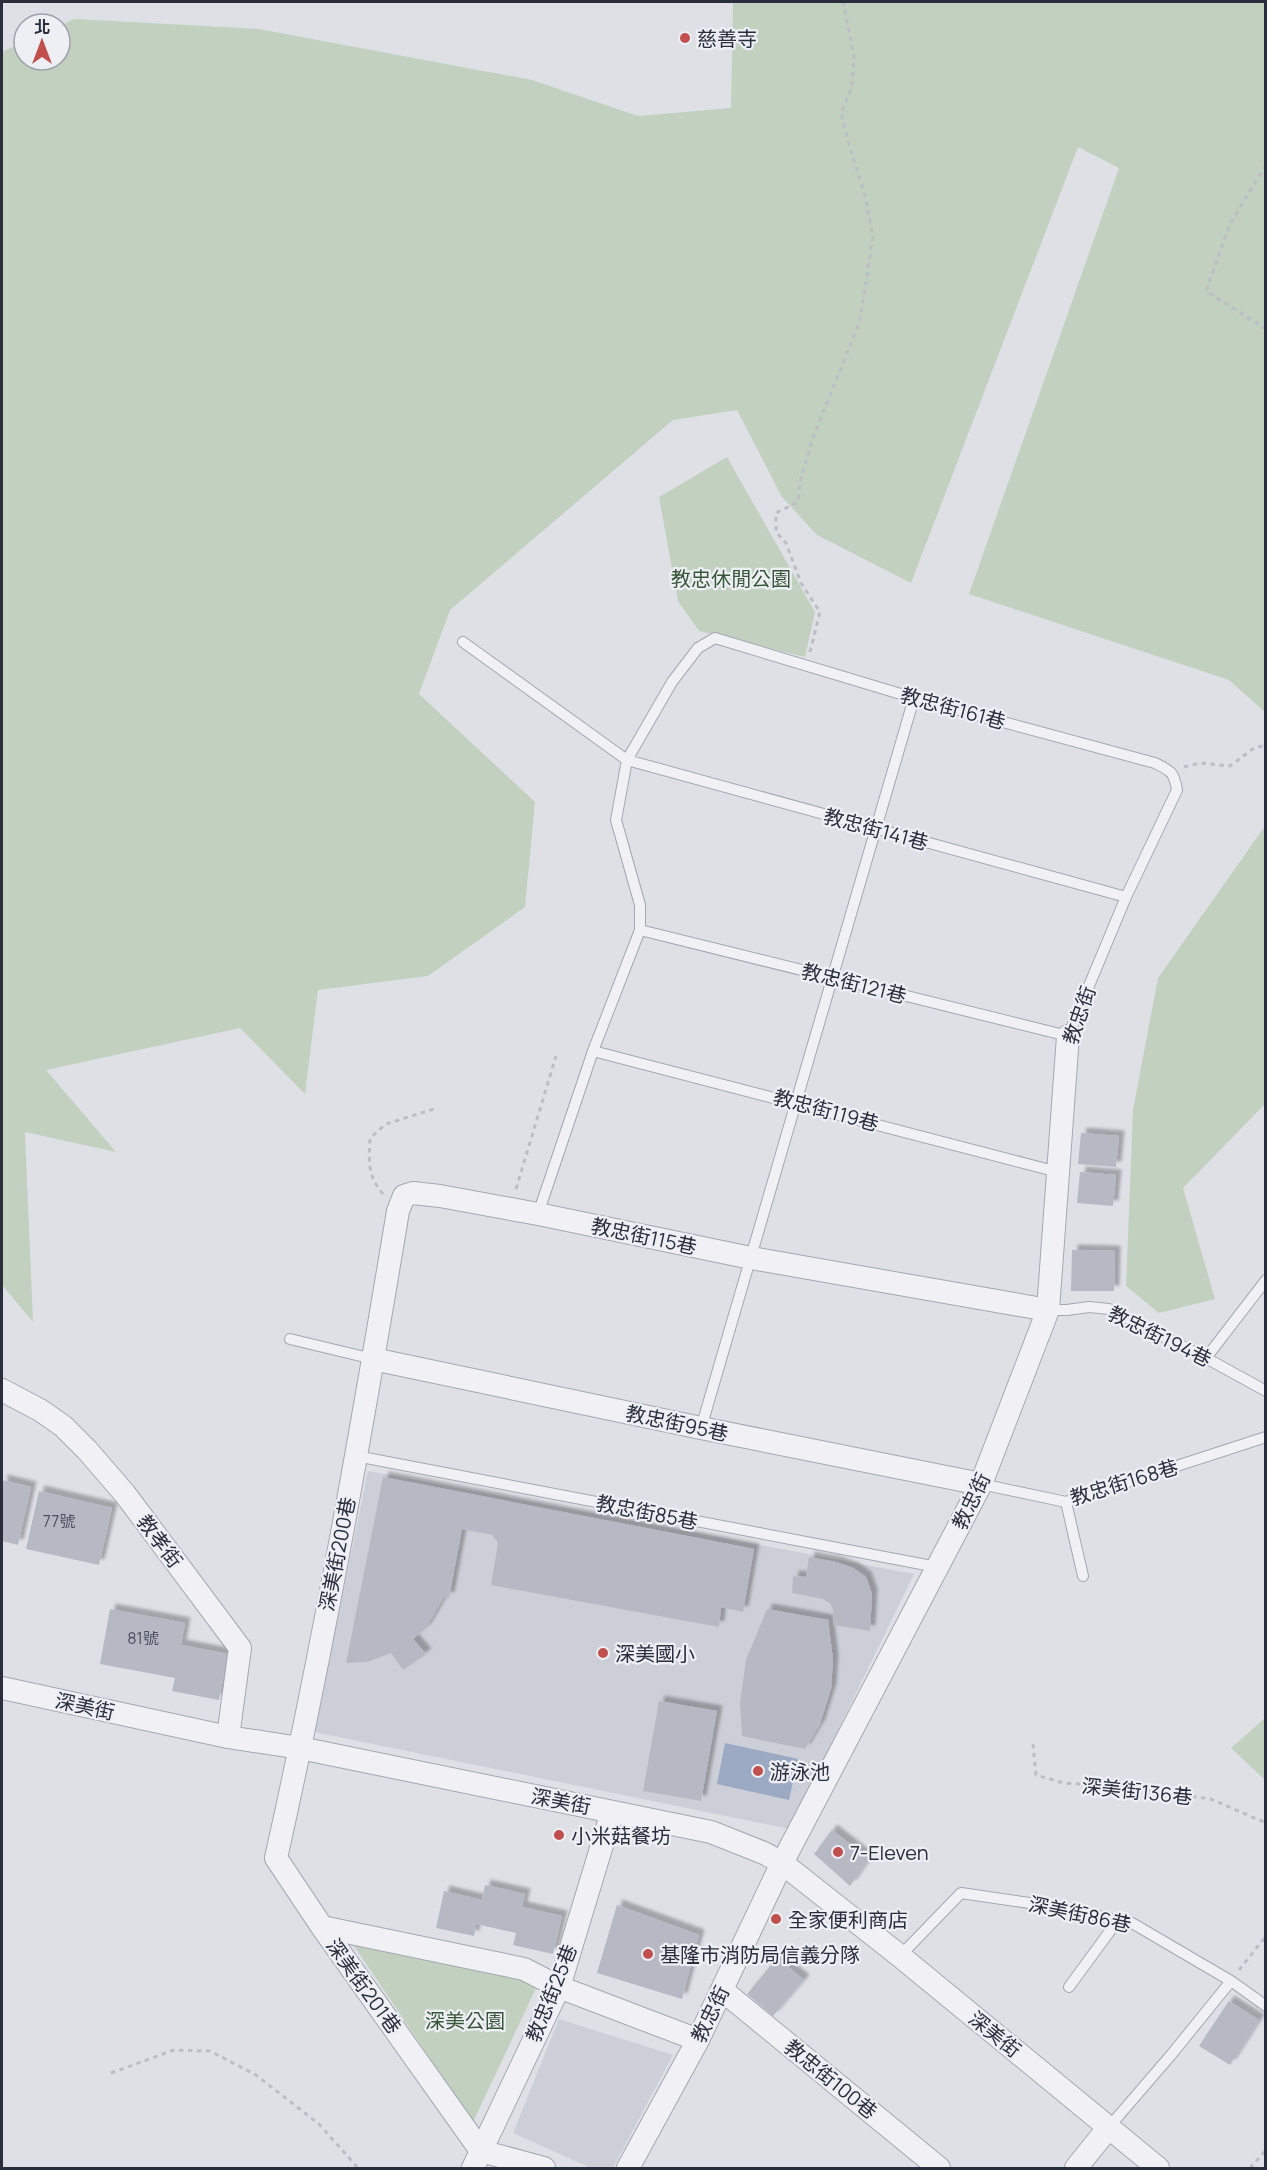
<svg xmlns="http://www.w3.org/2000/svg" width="1267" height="2170" font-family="Manrope,'Noto Sans TC',sans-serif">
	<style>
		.built { fill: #cdcfd8 }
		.green { fill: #c2d0c0 }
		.water { fill: #9ca9c3 }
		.building { fill: #b6b9c3; filter: url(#shadow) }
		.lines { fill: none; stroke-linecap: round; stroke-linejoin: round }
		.service-casing { stroke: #a4a7b0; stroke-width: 12 }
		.minor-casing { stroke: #a4a7b0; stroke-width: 24 }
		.path { stroke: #bdbec5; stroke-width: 3; stroke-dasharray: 4.5 4.5; stroke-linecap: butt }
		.service { stroke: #f1f1f5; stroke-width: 10 }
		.minor { stroke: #f1f1f5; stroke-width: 22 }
		.poi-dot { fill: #c14f4e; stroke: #edeff4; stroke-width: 2 }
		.labels { text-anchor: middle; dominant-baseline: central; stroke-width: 4.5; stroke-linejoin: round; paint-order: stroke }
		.number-label { font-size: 16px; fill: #4c505e }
		.poi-label { font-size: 20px; fill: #292d3c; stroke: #edeff4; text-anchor: start }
		.park-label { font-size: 20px; fill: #385638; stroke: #edeff4 }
		.street-label { font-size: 20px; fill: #292d3c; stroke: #edeff4 }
	</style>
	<defs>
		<filter id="shadow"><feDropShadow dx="5.5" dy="-5.5" stdDeviation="1.5" flood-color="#0004"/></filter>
	</defs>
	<rect width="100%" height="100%" fill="#dee0e6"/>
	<path class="built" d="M368,1471l546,103 -124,255 -476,-97z
		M559,2019l114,36 -60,113h-22l-78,-35z"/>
	<path class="green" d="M733,2h532v710l-36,-32 -260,-86 150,-426 -41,-21 -167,436 -94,-48 -35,-38 -45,-87 -64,10 -223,190 -31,84 116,108 -10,105 -97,69 -110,14 -13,104 -65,-66 -194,42 70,82 -91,-20 8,190 -31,-37v-1233l22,-10v18h36v-34l14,-7 185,10 273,51 106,36 93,-8z
		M727,457l88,155 -10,45 -106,-26 -21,-30 -19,-104z
		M1265,826v278l-82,84 32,111 -56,14 -33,-27 7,-176 25,-132z
		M1265,1718v62l-34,-32z
		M350,1940l188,44 -65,138z"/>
	<path class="water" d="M725,1743l73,16 -9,41 -72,-16z"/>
	<path class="building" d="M1081,1133l38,3 -3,31 -38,-3z
		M1080,1172l36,3 -3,31 -36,-3z
		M1072,1250l43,1 -1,40h-43z
		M383,1477l371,72 -11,63 -22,-5 -2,20 -228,-42 7,-42 -6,-8 -30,-6 -13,69 -5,-1 -18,31 -13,11 13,15 -23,16 -12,-17 -24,9 -21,1z
		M2,1480l29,7 -13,58 -16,-4z
		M39,1491l73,17 -13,57 -73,-16z
		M809,1557l27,5 17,6 13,9 6,17 -2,37 -36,-6 -1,-15 -3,-7 -7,-4 -31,-6 1,-17 13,1z
		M110,1609l75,14 -4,22 47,9 -9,46 -47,-9 3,-13 -75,-14z
		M767,1609l61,11 5,40 -2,29 -11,35 -15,25 -63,-13 -2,-33 6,-43z
		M659,1701l58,10 -16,90 -58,-10z
		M832,1830l37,29 -19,27 -36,-32z
		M485,1885l40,9 -3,13 40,9 -9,38 -40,-9 3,-12 -40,-9 -2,12 -38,-8 8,-37 38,9z
		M617,1905l82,30 -17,64 -85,-26z
		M777,1958l27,22 -31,36 -26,-22z
		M1229,2001l30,19 -29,45 -31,-19z"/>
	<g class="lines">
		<defs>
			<path id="service" d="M463,642l164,118 499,137
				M593,1051l465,121
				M538,1214l55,-163 47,-121v-25l-24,-85 11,-60 45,-78 26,-34 17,-10 199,60 241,65c16,8 19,9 22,27l-51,107 -58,139 -428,-106
				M1048,1310h19l22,-3 20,2 97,49 60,33
				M290,1339l83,20
				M1206,1358l60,-78
				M701,1428l213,-730
				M356,1456l581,111
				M981,1484l85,18 200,-65
				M1066,1502l17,74
				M900,1956l61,-63 75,11 96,19 99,58 35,25
				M1069,1987l49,-67
				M1109,2127l62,-72 60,-74"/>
			<path id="minor" d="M373,1359l328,69 280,56
				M2,1390l38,20 23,16 24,24 38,44 115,154 -12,89
				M2,1688l226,49 72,11 411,84 53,21 18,10 118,93 258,212
				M322,1927l202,42 35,18 139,53
				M722,1990l217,178
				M473,2168l86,-181 53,-175
				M544,2168l-63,-17 -159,-224 -46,-69c48,-214 86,-430 122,-647l6,-15 9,-3 27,3 98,18 213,44 297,52
				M628,2168l70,-128 84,-177 199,-379 67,-174 20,-274
				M1076,2168l33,-41"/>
		</defs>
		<use href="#service" class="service-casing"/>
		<use href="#minor" class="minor-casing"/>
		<path class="path" d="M1266,165l-36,59 -24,67 60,38
			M810,652l10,-40 -19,-29 -15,-40 -10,-11v-19l22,-11 2,-20 12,-42 48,-119 13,-85 -8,-41 -15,-47 -9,-35 11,-26 2,-31 -11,-54
			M1184,767l16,-4 30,3 24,-18 12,-3
			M516,1189l40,-133
			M383,1194c-16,-19 -14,-32 -13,-56l16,-14 48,-15
			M1033,1744l3,31 28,8 51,3 96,13 55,24
			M1239,1970l27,-34
			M111,2073l63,-23 36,1 46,24 63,49 39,44
			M1250,2168l16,-18"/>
		<use href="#service" class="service"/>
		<use href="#minor" class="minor"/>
	</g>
	<g class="poi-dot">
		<circle cx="685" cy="38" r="6"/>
		<circle cx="603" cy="1653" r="6"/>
		<circle cx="758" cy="1771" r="6"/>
		<circle cx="559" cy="1835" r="6"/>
		<circle cx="838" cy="1852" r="6"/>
		<circle cx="776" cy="1919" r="6"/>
		<circle cx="648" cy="1954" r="6"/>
	</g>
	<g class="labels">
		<g class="number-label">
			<text x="59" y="1521">77號</text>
			<text x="143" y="1638">81號</text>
		</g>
		<g class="poi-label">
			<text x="697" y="38">慈善寺</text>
			<text x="615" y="1653">深美國小</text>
			<text x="770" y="1771">游泳池</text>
			<text x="571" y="1835">小米菇餐坊</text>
			<text x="850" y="1852">7-Eleven</text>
			<text x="788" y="1919">全家便利商店</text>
			<text x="660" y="1954">基隆市消防局信義分隊</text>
		</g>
		<g class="park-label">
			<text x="731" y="578">教忠休閒公園</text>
			<text x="465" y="2020">深美公園</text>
		</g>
		<g class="street-label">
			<text transform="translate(953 708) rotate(15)">教忠街161巷</text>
			<text transform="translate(876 829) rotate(15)">教忠街141巷</text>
			<text transform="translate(854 983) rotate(14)">教忠街121巷</text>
			<text transform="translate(1079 1015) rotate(-71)">教忠街</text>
			<text transform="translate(826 1110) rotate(15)">教忠街119巷</text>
			<text transform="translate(644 1236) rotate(12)">教忠街115巷</text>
			<text transform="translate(1160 1336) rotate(26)">教忠街194巷</text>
			<text transform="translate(677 1423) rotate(12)">教忠街95巷</text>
			<text transform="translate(1124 1482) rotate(-17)">教忠街168巷</text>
			<text transform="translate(971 1501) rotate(-64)">教忠街</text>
			<text transform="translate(647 1512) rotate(11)">教忠街85巷</text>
			<text transform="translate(160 1541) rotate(53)">教孝街</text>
			<text transform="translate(337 1554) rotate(-79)">深美街200巷</text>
			<text transform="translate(85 1706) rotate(12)">深美街</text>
			<text transform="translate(1137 1791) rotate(6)">深美街136巷</text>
			<text transform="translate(561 1801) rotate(11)">深美街</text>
			<text transform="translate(1080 1914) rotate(12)">深美街86巷</text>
			<text transform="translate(364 1986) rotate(54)">深美街201巷</text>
			<text transform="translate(551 1993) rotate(-68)">教忠街25巷</text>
			<text transform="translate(710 2014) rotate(-64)">教忠街</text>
			<text transform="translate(995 2034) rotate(39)">深美街</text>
			<text transform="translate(831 2079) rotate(39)">教忠街100巷</text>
		</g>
	</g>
	<rect width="1267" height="2170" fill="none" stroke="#292d3c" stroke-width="6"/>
	<g transform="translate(42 42)"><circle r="28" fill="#edeff4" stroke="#9fa1aa" stroke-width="1.5"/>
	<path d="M0-4.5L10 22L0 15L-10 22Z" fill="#c14f4e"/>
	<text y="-9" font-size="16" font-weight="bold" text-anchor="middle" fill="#292d3c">北</text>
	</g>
</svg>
